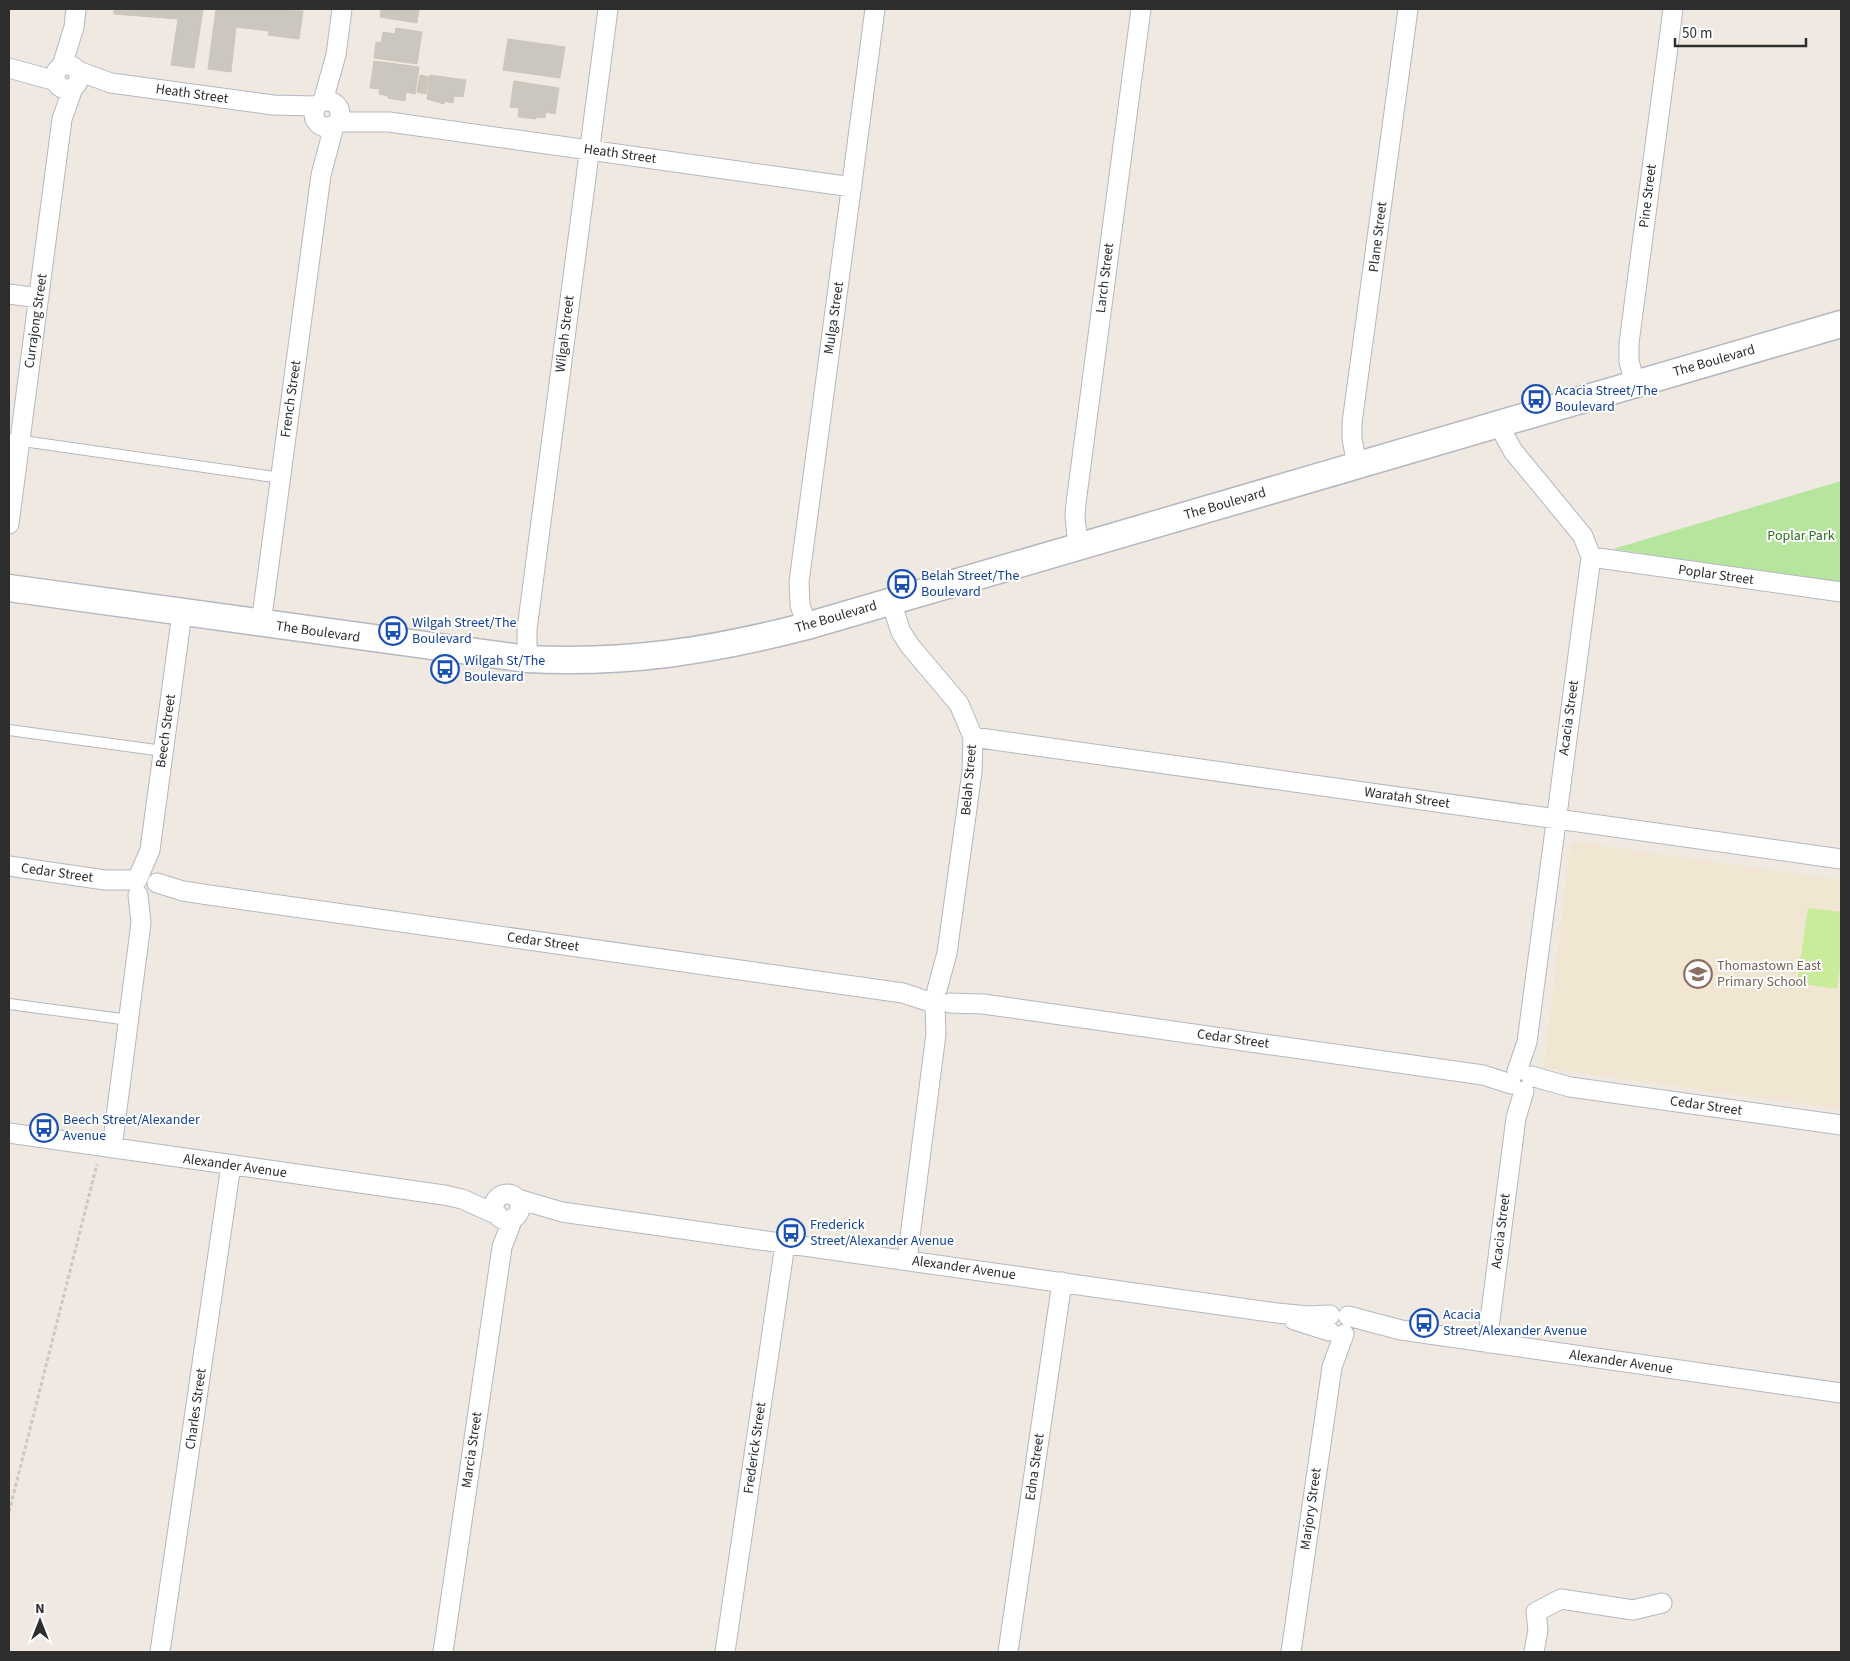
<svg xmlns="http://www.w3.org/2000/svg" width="1850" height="1661" font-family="'Source Sans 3',sans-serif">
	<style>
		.education { fill: #f0e6d1 }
		.green { fill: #b6e59e }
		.pitch { fill: #c9ec9a }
		.building { fill: #cbc7bf; stroke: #cbc5ba }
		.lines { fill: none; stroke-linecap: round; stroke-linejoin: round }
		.lane-casing { stroke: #b4b7c1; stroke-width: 12 }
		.street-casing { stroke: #b4b7c1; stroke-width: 21 }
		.secondary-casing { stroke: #b4b7c1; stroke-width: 29 }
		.path { stroke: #c9c9c9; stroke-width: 3; stroke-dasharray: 4 2.5; stroke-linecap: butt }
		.lane { stroke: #fff; stroke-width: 10 }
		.street { stroke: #fff; stroke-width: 19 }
		.secondary { stroke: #fff; stroke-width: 26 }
		.labels { text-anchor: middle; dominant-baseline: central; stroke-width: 4; stroke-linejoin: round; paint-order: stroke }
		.street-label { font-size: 14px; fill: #2e2e2e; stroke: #fff }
		.transit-label { font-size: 14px; fill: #164399; stroke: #fff; text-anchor: start }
		.park-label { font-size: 14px; fill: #2c6e1b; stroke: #fff }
		.education-label { font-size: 14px; fill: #785e54; stroke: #fff; text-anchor: start }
	</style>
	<rect width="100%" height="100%" fill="#efe9e1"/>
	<path class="education" d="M1576,842l265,38v229l-297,-41 26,-221z"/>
	<path class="green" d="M1841,481v102l-228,-34z"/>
	<path class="pitch" d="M1808,908l33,4v48l-4,29 -40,-6z"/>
	<path class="building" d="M114,9h89l-9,59 -23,-3 7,-46 -64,-5z
		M216,9l87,2 -4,28 -31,-4 1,-4 -33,-4 -5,45 -23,-3z
		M381,9h38l-2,14 -37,-6z
		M396,28l26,4 -5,32 -43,-6 2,-16 5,1 2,-11 12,2z
		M508,39l57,8 -5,31 -57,-8z
		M374,61l45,6 -4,27 -9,-2 -1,9 -17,-3v-2l-9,-2 1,-5 -10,-1z
		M420,75l9,2 -3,17 -9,-2z
		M430,75l36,5 -3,17 -9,-1 -1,7 -9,-2v3l-17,-5z
		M514,81l45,7 -4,26 -9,-2 -1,6 -9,-1v2l-18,-2 1,-9 -9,-1z"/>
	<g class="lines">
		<defs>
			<path id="lane" d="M9,439l272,39
				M9,730l154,21
				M9,1004l120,16"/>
			<path id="street" d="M55 77a12 12 0 1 1 24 0a12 12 0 1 1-24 0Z
				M62,66l12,-39 2,-18
				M9,68l47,13
				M78,71l33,12 162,22 43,1
				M314 114a13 13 0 1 1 26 0a13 13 0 1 1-26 0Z
				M323,101l13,-46 6,-46
				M338,122h51l463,65
				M9,294l30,4
				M1635,384l-6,-23v-18l44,-334
				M1498,424l15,27 70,85 8,21 -64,485 -10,29
				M1357,465l-5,-26v-16l56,-414
				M9,524l53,-405 11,-31
				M1078,547l-3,-31 1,-13 65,-494
				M1591,557l250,35
				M891,602l10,30 9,14 49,58 14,33 -1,35 -25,181 -10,37
				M261,624l60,-449 13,-49
				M807,626l-7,-21 -1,-23 76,-573
				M527,659v-30l81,-620
				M973,737l868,122
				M9,866l96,14h32
				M138,878l12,-28 32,-237
				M157,883l26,8 26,4 694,98 30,10
				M950,1003l33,1 500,71 28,9
				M1531,1076l39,11 271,38
				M9,1133l435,62 18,4 36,16
				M112,1148l29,-225 -3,-28
				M494 1207a13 13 0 1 1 26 0a13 13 0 1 1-26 0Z
				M518,1199l44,13 715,101 31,3 22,-1
				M907,1260l29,-226 -1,-29
				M1348,1316l53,14 440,63
				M1294,1320l35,11
				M1487,1343l29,-225 8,-27
				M160,1652l71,-487
				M443,1652l59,-405 11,-29
				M725,1652l60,-408
				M1008,1652l54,-370
				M1291,1652l41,-285 12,-33
				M1534,1652l4,-22 -2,-18 25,-13 72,11 29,-7"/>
			<path id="secondary" d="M9,588l518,71c99,5 184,-8 280,-33l1034,-302"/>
		</defs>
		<use href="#lane" class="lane-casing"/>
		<use href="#street" class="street-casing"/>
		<use href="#secondary" class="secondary-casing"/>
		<path class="path" d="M9,1512l88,-348"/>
		<use href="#lane" class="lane"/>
		<use href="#street" class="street"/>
		<use href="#secondary" class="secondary"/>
	</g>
	<defs>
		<symbol id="bus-ring" viewBox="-11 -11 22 22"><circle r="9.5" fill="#fff" stroke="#1a4fb4" stroke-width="1.5"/><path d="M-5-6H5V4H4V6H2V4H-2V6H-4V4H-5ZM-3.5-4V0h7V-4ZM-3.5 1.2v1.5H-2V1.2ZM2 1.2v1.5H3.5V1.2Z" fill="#1a4fb4"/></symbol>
		<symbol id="school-ring" viewBox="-11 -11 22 22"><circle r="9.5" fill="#fff" stroke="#8d6e63" stroke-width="1.5"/><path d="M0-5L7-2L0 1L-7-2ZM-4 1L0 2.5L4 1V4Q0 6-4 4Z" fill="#8d6e63"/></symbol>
	</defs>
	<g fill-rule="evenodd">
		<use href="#bus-ring" x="1520" y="383" width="32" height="32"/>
		<use href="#bus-ring" x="886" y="568" width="32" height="32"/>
		<use href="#bus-ring" x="377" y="615" width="32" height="32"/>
		<use href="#bus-ring" x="429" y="653" width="32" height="32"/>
		<use href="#school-ring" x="1682" y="958" width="32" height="32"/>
		<use href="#bus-ring" x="28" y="1112" width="32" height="32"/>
		<use href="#bus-ring" x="775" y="1217" width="32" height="32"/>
		<use href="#bus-ring" x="1408" y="1307" width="32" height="32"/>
	</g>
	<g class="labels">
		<g class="street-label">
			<text transform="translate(192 94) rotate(8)">Heath Street</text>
			<text transform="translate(620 154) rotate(8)">Heath Street</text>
			<text transform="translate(1648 196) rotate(-83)">Pine Street</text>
			<text transform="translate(1378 237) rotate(-83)">Plane Street</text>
			<text transform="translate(1105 278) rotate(-83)">Larch Street</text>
			<text transform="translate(834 318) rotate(-82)">Mulga Street</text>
			<text transform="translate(36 321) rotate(-82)">Currajong Street</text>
			<text transform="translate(565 334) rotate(-83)">Wilgah Street</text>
			<text transform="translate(1714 361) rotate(-16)">The Boulevard</text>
			<text transform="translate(291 399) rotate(-82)">French Street</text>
			<text transform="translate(1225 504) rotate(-16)">The Boulevard</text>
			<text transform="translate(1716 575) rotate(8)">Poplar Street</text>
			<text transform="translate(836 617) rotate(-16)">The Boulevard</text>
			<text transform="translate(318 632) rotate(8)">The Boulevard</text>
			<text transform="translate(1569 718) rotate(-82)">Acacia Street</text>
			<text transform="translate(166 731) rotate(-82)">Beech Street</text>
			<text transform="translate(969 780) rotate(-85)">Belah Street</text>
			<text transform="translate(1407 798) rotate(8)">Waratah Street</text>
			<text transform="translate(57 873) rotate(8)">Cedar Street</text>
			<text transform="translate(543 942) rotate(8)">Cedar Street</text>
			<text transform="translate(1233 1039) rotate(8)">Cedar Street</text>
			<text transform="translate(1706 1106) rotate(8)">Cedar Street</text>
			<text transform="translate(235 1166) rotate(8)">Alexander Avenue</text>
			<text transform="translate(1501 1231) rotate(-83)">Acacia Street</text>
			<text transform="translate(964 1268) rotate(8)">Alexander Avenue</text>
			<text transform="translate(1621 1362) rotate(8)">Alexander Avenue</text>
			<text transform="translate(196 1409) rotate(-82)">Charles Street</text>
			<text transform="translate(755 1448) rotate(-82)">Frederick Street</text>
			<text transform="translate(472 1450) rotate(-82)">Marcia Street</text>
			<text transform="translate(1035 1467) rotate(-82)">Edna Street</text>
			<text transform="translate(1311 1509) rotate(-82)">Marjory Street</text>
		</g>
		<g class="transit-label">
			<text x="1555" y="391">Acacia Street/The<tspan x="1555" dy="16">Boulevard</tspan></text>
			<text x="921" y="576">Belah Street/The<tspan x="921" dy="16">Boulevard</tspan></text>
			<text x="412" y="623">Wilgah Street/The<tspan x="412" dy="16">Boulevard</tspan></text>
			<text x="464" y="661">Wilgah St/The<tspan x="464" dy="16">Boulevard</tspan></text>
			<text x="63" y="1120">Beech Street/Alexander<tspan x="63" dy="16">Avenue</tspan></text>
			<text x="810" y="1225">Frederick<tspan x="810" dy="16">Street/Alexander Avenue</tspan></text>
			<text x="1443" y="1315">Acacia<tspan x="1443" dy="16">Street/Alexander Avenue</tspan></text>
		</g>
		<g class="park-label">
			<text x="1801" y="536">Poplar Park</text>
		</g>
		<g class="education-label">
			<text x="1717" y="966">Thomastown East<tspan x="1717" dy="16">Primary School</tspan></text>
		</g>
	</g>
	<rect width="1850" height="1661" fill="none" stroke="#2e2e2e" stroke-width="20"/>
	<g transform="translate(40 1621)" stroke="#ffffff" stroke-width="4" paint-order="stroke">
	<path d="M0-4L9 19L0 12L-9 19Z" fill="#2e2e2e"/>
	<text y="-8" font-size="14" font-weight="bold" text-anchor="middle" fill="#2e2e2e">N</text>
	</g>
	<path d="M1675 38v8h131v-8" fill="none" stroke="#2e2e2e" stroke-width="2.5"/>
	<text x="1682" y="38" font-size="15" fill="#2e2e2e" stroke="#ffffff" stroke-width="4" paint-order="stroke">50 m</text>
</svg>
